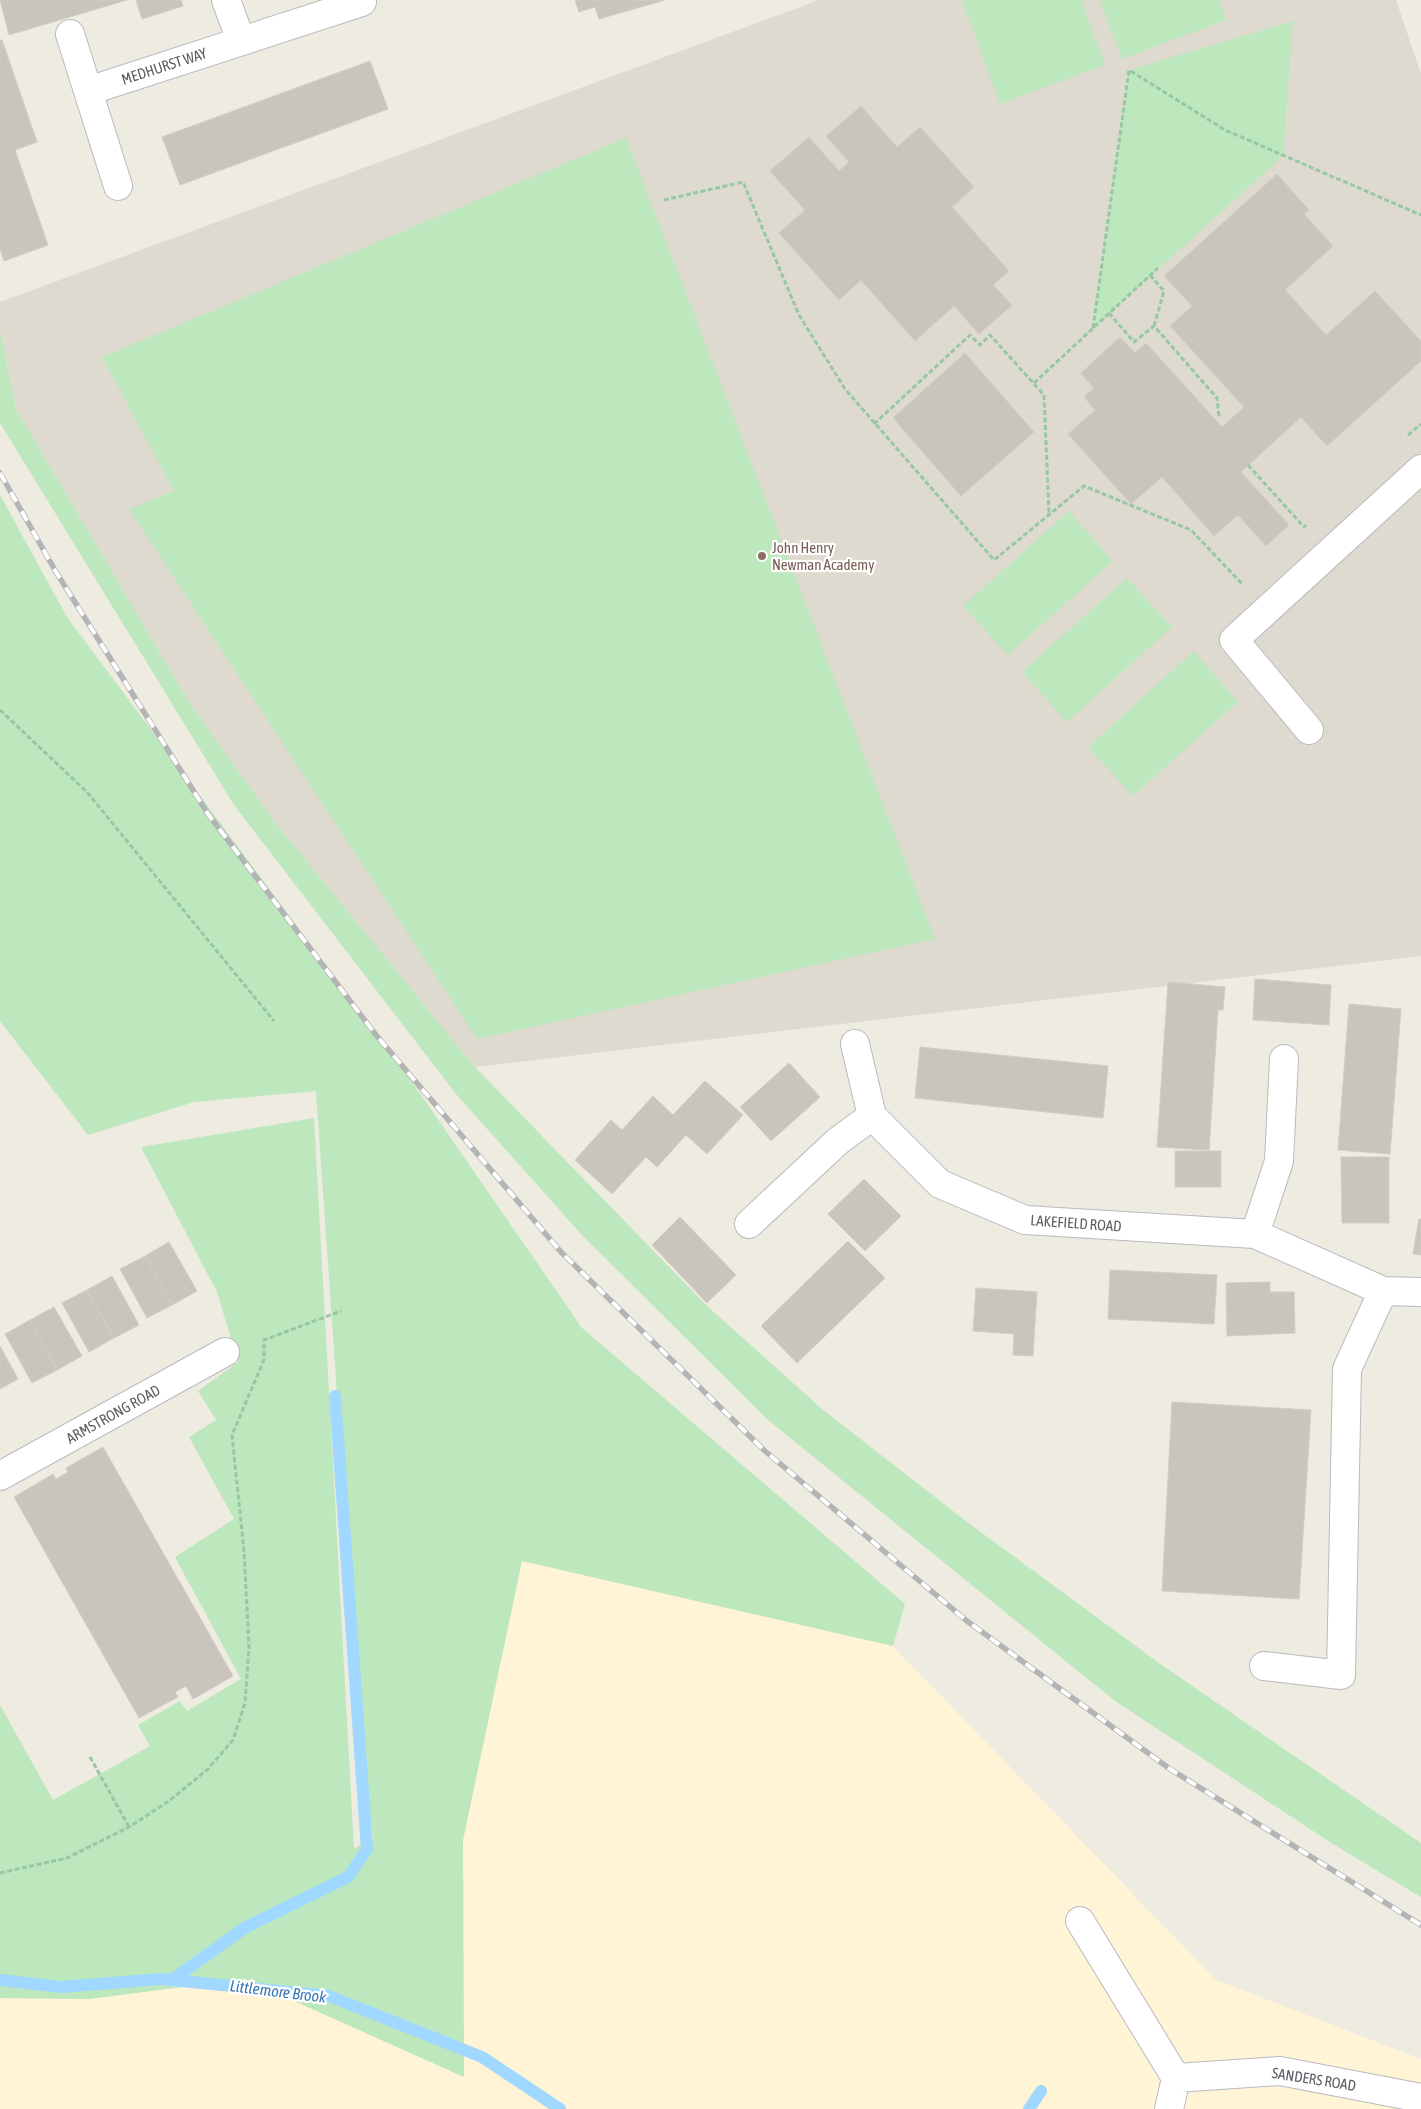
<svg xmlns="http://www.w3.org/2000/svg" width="1421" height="2109" font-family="'Asap Condensed',sans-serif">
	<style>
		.commercial { fill: #fff4d5 }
		.education { fill: #dedad0 }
		.green { fill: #bde7bc }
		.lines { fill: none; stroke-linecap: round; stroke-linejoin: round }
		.stream { stroke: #a0d8ff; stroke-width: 12 }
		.building { fill: #c9c5be; stroke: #d3ccbf }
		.minor-casing { stroke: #b7babf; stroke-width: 30 }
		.path { stroke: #95c8a3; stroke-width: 3; stroke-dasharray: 5 2.5; stroke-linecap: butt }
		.minor { stroke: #fff; stroke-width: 28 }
		.rail-casing { stroke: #b3b4b4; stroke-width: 5.5 }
		.rail { stroke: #fff; stroke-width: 4; stroke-dasharray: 11; stroke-linecap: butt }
		.education-dot { fill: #8d6e63; stroke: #fff; stroke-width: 2 }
		.labels { text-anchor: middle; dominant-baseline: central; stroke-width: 4.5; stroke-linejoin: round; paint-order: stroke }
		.street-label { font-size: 15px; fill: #5a5e63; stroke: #fff }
		.education-label { font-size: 15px; fill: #785e54; stroke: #fff; text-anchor: start }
		.water-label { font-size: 16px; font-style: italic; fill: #3978b6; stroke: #fff }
	</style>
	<rect width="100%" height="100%" fill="#eeebe1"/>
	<path class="commercial" d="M522,1561l371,85 323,334 205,79v50h-1421v-111l89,1 156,-20 219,98 -1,-237z"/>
	<path class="education" d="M819,0h577l25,74v882l-946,111 -201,-246 -85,-119 -173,-293 -16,-78v-29z"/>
	<path class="green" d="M962,0h119l24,65 -105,39z
		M1100,0h119l7,20 -104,39z
		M1293,21l-10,135 -190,172 36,-258z
		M626,138l309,801 -458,100 -348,-530 45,-18 -72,-134z
		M0,331l16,78 173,293 85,119 201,246 232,239 115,103 145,113 192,141 262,180v54l-88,-53 -218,-143 -347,-281 -187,-186 -125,-140 -222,-289 -234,-382z
		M0,495l67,122 332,446 183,265 323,276 -12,42 -371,-85 -59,279 1,237 -219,-98 -156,20 -89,-1v-293l53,95 97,-54 -12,-21 42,-24 7,10 54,-32 -66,-122 59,-38 -45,-82 27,-17 -18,-29 40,-29 -21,-70 -76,-145 173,-29 40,731 19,-11 -24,-175 -7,-197 -26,-375 -122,11 -106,33 -88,-114z
		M1069,511l44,50 -105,94 -45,-49z
		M1127,578l45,49 -105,95 -45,-50z
		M1194,651l44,51 -105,94 -45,-49z"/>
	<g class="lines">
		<path class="stream" d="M0,1980l61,7 101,-8 167,17 153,61 78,52
			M172,1980l74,-53 102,-50 19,-28 -32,-453
			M1029,2109l12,-18"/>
	</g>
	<path class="building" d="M0,0h127l-118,35z
		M136,0h45l2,6 -41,13z
		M575,0h90l-66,19 -4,-12 -16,5z
		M0,40h2l35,102 -22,8 33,95 -44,16 -4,-12z
		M370,61l18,48 -208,76 -18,-48z
		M861,106l36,41 23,-20 54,60 -22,20 57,64 -16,14 19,20 -33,29 -25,-28 -39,35 -54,-61 -22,20 -60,-67 26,-23 -35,-39 39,-34 30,34 10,-9 -23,-26z
		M1277,174l32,36 -5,4 29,32 -48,44 41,45 49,-44 46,50v20l-94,85 -26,-29 -60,55 48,53 -23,21 -28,-31 -24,21 -52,-59 -31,27 -63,-70 27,-24 -11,-13 10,-9 -13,-15 39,-36 15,16 11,-10 76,84 22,-20 -74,-81 22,-20 -28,-30z
		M965,353l69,79 -73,64 -68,-78z
		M1255,979l76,6 -2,40 -76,-5z
		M1168,982l57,5 -2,23h-5l-9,140 -52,-3z
		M1349,1004l52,5 -11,145 -52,-4z
		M920,1047l188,19 -5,52 -188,-20z
		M789,1063l31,34 -49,44 -31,-34z
		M705,1081l38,34 -36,39 -21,-19 -29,32 -11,-10 -34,37 -37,-34 36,-40 11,10 31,-34 20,19z
		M1175,1151h46v36h-46z
		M1341,1157h48v66h-47z
		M864,1179l37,37 -36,35 -37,-37z
		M680,1217l56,58 -29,28 -55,-58z
		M1419,1219h2v36l-8,-1z
		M848,1241l37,37 -88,85 -36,-37z
		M169,1242l28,49 -25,14 -27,-49z
		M145,1256l27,49 -25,13 -27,-49z
		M1110,1270l107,5 -3,49 -106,-5z
		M112,1276l27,49 -25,13 -27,-48z
		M1270,1282v10h24l1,41 -68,3 -1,-53z
		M976,1288l61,4 -4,64 -20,-1 1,-21 -41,-3z
		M87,1290l27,48 -25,14 -27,-49z
		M54,1307l28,49 -25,14 -27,-50z
		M30,1320l27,50 -25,13 -27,-49z
		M0,1346l18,33 -18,10z
		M1172,1402l139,8 -12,189 -137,-8z
		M103,1447l130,229 -40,23 -7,-13 -11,6 3,5 -39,21 -125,-221 39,-23 3,5 12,-7 -2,-4z"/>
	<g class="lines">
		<defs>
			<path id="minor" d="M226,0l15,41
				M70,34l48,152
				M88,91l274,-89
				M1309,730l-75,-90 187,-171
				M855,1044l17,72 68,68 85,36 230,14 128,57 38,1
				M749,1224l89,-83 34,-25
				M1255,1234l24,-73 5,-102
				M0,1476l225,-124
				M1264,1666l77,9 6,-306 36,-78
				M1080,1921l96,157 -7,31
				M1176,2078l104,-7 141,27"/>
		</defs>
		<use href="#minor" class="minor-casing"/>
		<path class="path" d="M664,200l79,-18 56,133 46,74 149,171 90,-74 107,44 52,55
			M1150,275l14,16 -10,35
			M1109,313l25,29 20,-16 63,72 2,19
			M1093,328l36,-258 96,60 196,85
			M1034,383l124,-115
			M874,424l96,-89 10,10 10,-10 54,60 5,119
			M1408,435l13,-11
			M1248,465l56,62 2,-2
			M0,710l87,82 187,229
			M90,1757l39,70
			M0,1873l67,-15 62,-31 40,-26 39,-32 25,-29 12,-37 4,-56 -5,-96 -12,-116 32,-75v-20l77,-29"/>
		<use href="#minor" class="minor"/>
		<defs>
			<path id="rail" d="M0,473l56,99 152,242 168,221 185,217 204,199 202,170 203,148 251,156"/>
		</defs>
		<use href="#rail" class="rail-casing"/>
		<use href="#rail" class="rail"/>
	</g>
	<circle class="education-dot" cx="762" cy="556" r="5"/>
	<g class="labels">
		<g class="street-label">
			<text transform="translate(164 66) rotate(-18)">MEDHURST WAY</text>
			<text transform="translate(1076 1223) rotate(4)">LAKEFIELD ROAD</text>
			<text transform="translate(113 1414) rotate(-29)">ARMSTRONG ROAD</text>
			<text transform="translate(1314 2079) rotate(9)">SANDERS ROAD</text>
		</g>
		<g class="education-label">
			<text x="772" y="547">John Henry<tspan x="772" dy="17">Newman Academy</tspan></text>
		</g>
		<g class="water-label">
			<text transform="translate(278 1991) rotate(7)">Littlemore Brook</text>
		</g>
	</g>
</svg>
